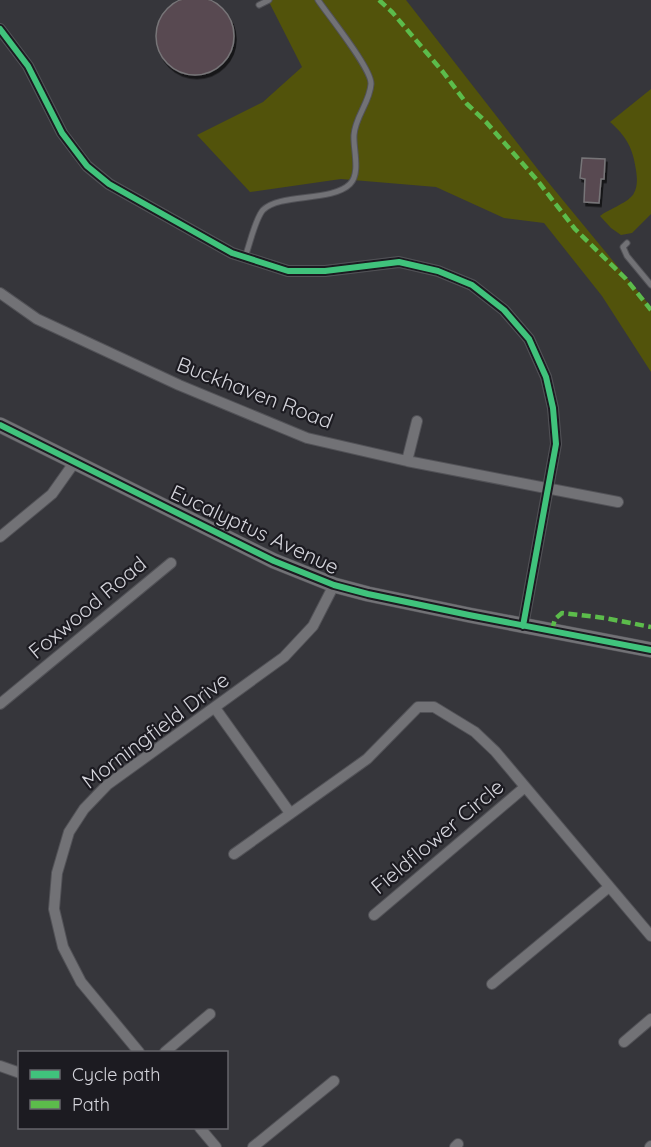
<svg xmlns="http://www.w3.org/2000/svg" width="651" height="1147" font-family="Quicksand,sans-serif">
	<style>
		.green { fill: #52530b }
		.building { fill: #584951; stroke: #777578; stroke-width: 1.5; filter: url(#shadow) }
		.lines { fill: none; stroke-linecap: round; stroke-linejoin: round }
		.lane-casing { stroke: #525257; stroke-width: 7 }
		.street-casing { stroke: #525257; stroke-width: 12 }
		.secondary-casing { stroke: #525257; stroke-width: 16 }
		.lane { stroke: #727276; stroke-width: 5 }
		.street { stroke: #727276; stroke-width: 10 }
		.secondary { stroke: #727276; stroke-width: 15 }
		.quiet { stroke: #5cbc4b; stroke-width: 4.5; stroke-dasharray: 9 4.5; stroke-linecap: butt }
		.cycleway-casing { stroke: #1c1b21; stroke-width: 10 }
		.cycleway { stroke: #40c37c; stroke-width: 6 }
		.labels { text-anchor: middle; dominant-baseline: central; stroke-width: 4.5; stroke-linejoin: round; paint-order: stroke }
		.street-label { font-size: 21px; fill: #d4d4db; stroke: #1c1b21 }
	</style>
	<defs>
		<filter id="shadow"><feDropShadow dx="2" dy="3.5" stdDeviation="0" flood-color="#0009"/></filter>
	</defs>
	<rect width="100%" height="100%" fill="#36363b"/>
	<path class="green" d="M268,0h138l137,176 108,131v65l-49,-76 -58,-73 -40,-5 -68,-31 -95,-8 -91,13 -53,-57 66,-33 39,-35z
		M651,89v125l-19,19 -11,2 -10,-7 -11,-12c9,-7 30,-14 34,-23 4,-7 3,-16 2,-23 -3,-22 -10,-34 -26,-48z"/>
	<path class="building" d="M156 36a39 39 0 1 1 78 0a39 39 0 1 1-78 0Z
		M582,158l23,1 -1,20h-3l-2,24 -15,-1 1,-23 -5,-1z"/>
	<g class="lines">
		<defs>
			<path id="lane" d="M259,5l10,-5
				M627,243l-4,4 4,9 24,29
				M245,257c5,-13 10,-38 18,-47 17,-17 69,-8 87,-26 11,-11 3,-35 4,-49 1,-18 16,-33 17,-51 1,-15 -43,-69 -53,-84"/>
			<path id="street" d="M0,29l28,37 34,67 25,33 22,18 123,69 56,18h37l74,-9 39,9 34,14 32,25 25,29 17,38 7,31 3,36 -33,182
				M0,293l37,26 142,66 128,53 100,23 211,41
				M407,461l10,-40
				M0,537l52,-43 22,-31
				M0,704l171,-141
				M215,708l75,105
				M234,854l133,-95 51,-52h16l41,25 20,19 156,185
				M374,915l151,-128
				M492,984l117,-97
				M624,1042l27,-23
				M139,1052l-58,-70 -18,-35 -9,-38 3,-36 12,-41 15,-23 23,-24 177,-128 29,-31 21,-41
				M165,1052l45,-38
				M0,1066l20,7
				M200,1128l16,19
				M253,1147l81,-66
				M455,1147l3,-3
				M650,1147l1,-1"/>
			<path id="secondary" d="M0,425l274,136 60,24 34,9 101,21 182,35"/>
		</defs>
		<use href="#lane" class="lane-casing"/>
		<use href="#street" class="street-casing"/>
		<use href="#secondary" class="secondary-casing"/>
		<use href="#lane" class="lane"/>
		<use href="#street" class="street"/>
		<use href="#secondary" class="secondary"/>
		<path class="quiet" d="M379,0l13,12 51,60 24,32 19,18 51,58 38,49 51,50 25,31
			M552,630l3,-11 7,-6 43,5 46,9"/>
		<defs>
			<path id="cycleway" d="M0,29l28,37 34,67 25,33 22,18 123,69 56,18h37l74,-9 39,9 34,14 32,25 25,29 17,38 7,31 3,36 -33,182
				M0,425l274,136 60,24 34,9 101,21 182,35"/>
		</defs>
		<use href="#cycleway" class="cycleway-casing"/>
		<use href="#cycleway" class="cycleway"/>
	</g>
	<g class="labels">
		<g class="street-label">
			<text transform="translate(255 392) rotate(21)">Buckhaven Road</text>
			<text transform="translate(255 529) rotate(25)">Eucalyptus Avenue</text>
			<text transform="translate(87 607) rotate(-40)">Foxwood Road</text>
			<text transform="translate(155 730) rotate(-37)">Morningfield Drive</text>
			<text transform="translate(437 836) rotate(-40)">Fieldflower Circle</text>
		</g>
	</g>
	<rect x="18" y="1051" width="210" height="78" fill="#1c1b21" stroke="#66656b" stroke-width="1.5"/>
	<rect x="30" y="1070" width="30" height="9" fill="#40c37c" stroke="#66656b" stroke-width="1.5"/>
	<text x="72" y="1081" font-size="18" fill="#d4d4db">Cycle path</text>
	<rect x="30" y="1100" width="30" height="9" fill="#5cbc4b" stroke="#66656b" stroke-width="1.5"/>
	<text x="72" y="1111" font-size="18" fill="#d4d4db">Path</text>
</svg>
